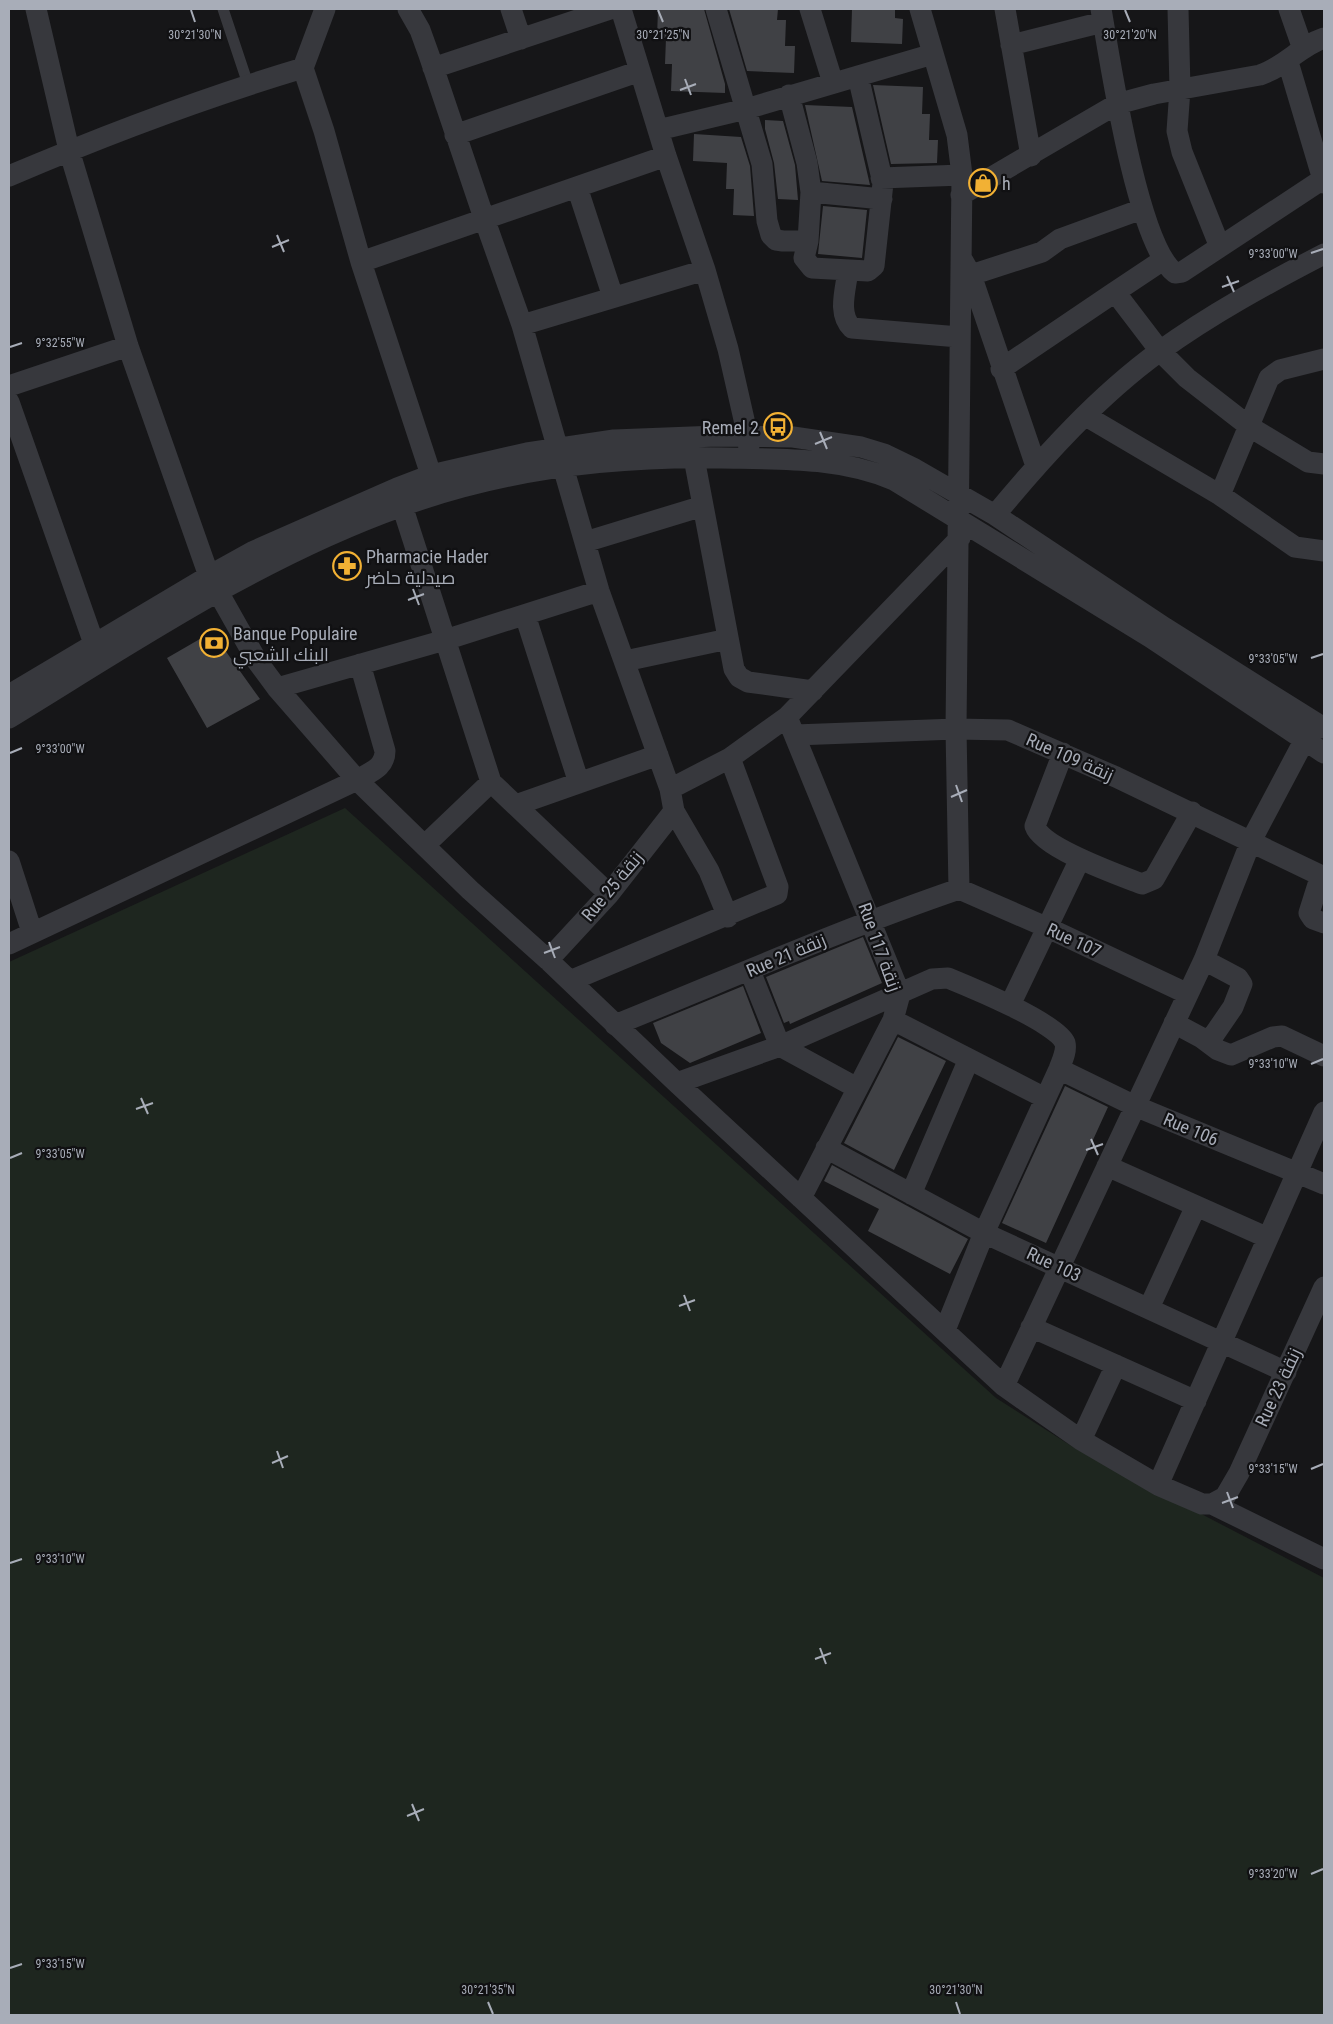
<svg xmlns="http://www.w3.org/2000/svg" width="1333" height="2024" font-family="'Roboto Condensed',Cairo,sans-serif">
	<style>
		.green { fill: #1e261f }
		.building { fill: #404145 }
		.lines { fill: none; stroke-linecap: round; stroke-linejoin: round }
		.service { stroke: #37383d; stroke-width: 11 }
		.minor { stroke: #37383d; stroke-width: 21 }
		.ticks { fill: none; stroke: #a8adb8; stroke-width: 2 }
		.labels { text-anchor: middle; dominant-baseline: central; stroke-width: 4.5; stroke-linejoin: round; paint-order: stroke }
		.poi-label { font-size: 18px; fill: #a8adb8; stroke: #111113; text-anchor: start }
		.street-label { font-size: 18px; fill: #a8adb8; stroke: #111113 }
		.ticks-label { font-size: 12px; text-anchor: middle; fill: #a8adb8; stroke: #111113; stroke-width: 4.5; stroke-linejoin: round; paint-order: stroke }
	</style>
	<rect width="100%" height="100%" fill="#161618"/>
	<path class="green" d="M345,808l651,590 77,49 251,131v437h-1315v-1053z"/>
	<path class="building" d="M658,9h46l21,75v9l-54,-2 1,-27h-7l1,-26h-9z
		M729,9h49l-1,11h9l-1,26h10l-1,27 -47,-2z
		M852,9h43v9l8,1 -1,25 -51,-2z
		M873,85l50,2 -1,27h8l-1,26h9l-1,23 -46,1z
		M805,105l47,2 18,78 -48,-4z
		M765,120l18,1 12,44 3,35 -20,-1 -4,-36 -9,-34z
		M694,134l47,3 9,29 4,50 -21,-1 1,-26h-8l1,-26 -34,-2z
		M823,206l44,4 -5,48 -44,-4z
		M212,632l48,67 -53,29 -40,-70z
		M863,937l19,46 -92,41 -1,-3 -5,2 -18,-46z
		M743,986l18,47 -71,30 -29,-20 -8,-20z
		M898,1037l48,24 -52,109 -50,-27z
		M1065,1086l43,21 -62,136 -44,-20z
		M832,1165l136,74 -18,35 -82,-43 11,-22 -55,-28z"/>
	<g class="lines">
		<path class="service" d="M223,9l25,75"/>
		<path class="minor" d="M36,9l33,141 59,196 81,230 48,85 20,27 80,92 113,110 78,70 129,123 327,303 77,54 77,45 44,19h10l13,-7 14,-24 85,-186
			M408,9l12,21 9,25 55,163 38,107 77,266 71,198 4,22 35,60 19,46
			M511,9l10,30
			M621,9l45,147 39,114 23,79 20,88 1,14
			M716,9l46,155 5,57 4,14 5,5 7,1h25
			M810,9l23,74
			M920,9l37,126 5,40 -6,554 3,160
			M1005,9l26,147
			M1101,9c9,51 36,235 74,264l7,-1 141,-93
			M1178,9l2,80 -3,42 5,21 38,95
			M1289,9l14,40
			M1011,45l92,-23
			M1288,62l36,121
			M303,68l22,-59
			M433,68l177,-59
			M789,95l18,68 4,29 -3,49 -4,17 8,10 56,3 6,-5 9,-83 -25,-107
			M658,130l88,-21 187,-55
			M455,135l185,-64
			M9,176c96,-41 194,-78 294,-108l21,63 37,131 74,225
			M881,178l81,-3
			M577,187l36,110
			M811,192l71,7
			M961,195l156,-91 37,-10 106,-19c26,-9 40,-29 64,-37
			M1163,260l-48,32 45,59 27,27 63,49 58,35 16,2
			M963,261l8,14 65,191
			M361,262l305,-106
			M848,270c-2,19 -11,44 4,58l107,9
			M971,275l71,-23 18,-13 82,-30
			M522,325l183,-55
			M1001,369l114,-77
			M9,386l119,-40
			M9,402l89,253
			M1086,416l134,79 75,52 29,4
			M694,458l40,211 5,8 9,5 65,9
			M398,493l93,289 -66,63
			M1220,495l49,-117 11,-8 44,-11
			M995,515c49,-59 103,-119 165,-164 51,-37 108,-68 164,-97
			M585,542l118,-36
			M525,615l54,168
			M625,661l103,-22
			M277,688l168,-48 154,-49
			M9,695l200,-119 45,-25 143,-63 34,-13 96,-22 87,-13 103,-4 76,1 68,10 23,7 31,15 80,46 170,113 159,100
			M787,717l113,277 -7,26 -92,178
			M9,718c126,-77 252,-162 393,-212 102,-37 211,-50 319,-48 59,1 118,-1 173,22l256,157 174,116
			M795,735l161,-6 52,1 108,47 208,100
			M1063,753l-28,73c7,22 84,49 107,58l12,-5 38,-67
			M491,782l118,112
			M670,789l60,-31 57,-41 173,-179
			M516,805l142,-50
			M9,861l23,71
			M1321,875l-12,38 4,6 11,4
			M959,889l87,38 142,67
			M9,944l348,-164c13,-8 28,-12 28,-29l-25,-87
			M548,960l61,-66 65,-83
			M750,971l30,75 77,42
			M570,981l207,-87 1,-7 -48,-129
			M1010,1005l70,-146
			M893,1020l152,78
			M1174,1023l28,15 9,1 22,-32 9,-23 -4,-6 -34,-18
			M615,1025c114,-46 227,-96 344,-136
			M1202,1038l16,12 13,5 42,-18 9,-1 42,20
			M1059,1069l76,37 189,78
			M677,1083l103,-37 152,-67 16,-1c22,9 110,45 117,65 2,8 -3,18 -6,26l-75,164 -39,97
			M826,1148l158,85 302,139
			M1107,1166l161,72
			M911,1194l58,-135
			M1149,1308l47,-102
			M1031,1327l165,74
			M1004,1386l200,-426 47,-119 53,-100 8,-11
			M1081,1440l35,-75
			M1158,1485l166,-373
			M1212,1504l112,55"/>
	</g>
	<path class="ticks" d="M191,10l4,12M658,10l5,12M1125,10l5,12M685,79l6,16M680,90l16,-6M277,235l7,17M272,247l17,-7M1311,253l12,-4M1227,276l7,16M1222,287l17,-6M10,347l12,-4M820,432l7,17M815,444l17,-7M413,589l6,16M408,600l16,-6M1311,658l12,-4M10,753l12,-5M956,785l6,17M951,797l16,-7M549,942l6,16M544,953l16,-6M1311,1064l12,-5M141,1098l7,16M136,1109l17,-6M1091,1139l7,16M1086,1150l17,-6M10,1158l12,-5M684,1295l6,16M679,1306l16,-6M277,1451l6,17M272,1463l16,-7M1311,1469l12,-5M1227,1492l6,16M1222,1503l16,-6M10,1563l12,-4M820,1648l6,16M815,1659l16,-6M412,1804l7,17M407,1816l17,-7M1311,1874l12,-5M10,1968l12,-4M488,2002l5,12M956,2002l4,12"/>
	<defs>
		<symbol id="shop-ring" viewBox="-11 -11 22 22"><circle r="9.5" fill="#111113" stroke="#f2b134" stroke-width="1.5"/><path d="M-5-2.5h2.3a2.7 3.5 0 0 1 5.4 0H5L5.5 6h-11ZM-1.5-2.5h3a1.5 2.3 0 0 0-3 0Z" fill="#f2b134"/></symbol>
		<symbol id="bus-ring" viewBox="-11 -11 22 22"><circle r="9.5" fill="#111113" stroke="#f2b134" stroke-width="1.5"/><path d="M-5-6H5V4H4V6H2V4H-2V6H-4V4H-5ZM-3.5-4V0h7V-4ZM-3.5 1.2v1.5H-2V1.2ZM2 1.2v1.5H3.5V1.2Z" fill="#f2b134"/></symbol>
		<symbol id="pharmacy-ring" viewBox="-11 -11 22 22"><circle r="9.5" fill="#111113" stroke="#f2b134" stroke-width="1.5"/><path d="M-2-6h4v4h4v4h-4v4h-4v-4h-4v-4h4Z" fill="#f2b134"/></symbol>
		<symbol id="bank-ring" viewBox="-11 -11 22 22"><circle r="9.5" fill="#111113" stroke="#f2b134" stroke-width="1.5"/><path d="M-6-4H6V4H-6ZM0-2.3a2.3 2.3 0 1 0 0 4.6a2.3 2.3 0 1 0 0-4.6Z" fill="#f2b134"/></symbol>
	</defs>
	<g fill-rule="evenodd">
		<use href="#shop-ring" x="967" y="167" width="32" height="32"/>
		<use href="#bus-ring" x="762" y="411" width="32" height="32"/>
		<use href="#pharmacy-ring" x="331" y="550" width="32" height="32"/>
		<use href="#bank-ring" x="198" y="627" width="32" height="32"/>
	</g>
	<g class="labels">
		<g class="poi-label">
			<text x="1002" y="183">h</text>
			<text x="759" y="427" text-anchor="end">Remel 2</text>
			<text x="366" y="556">Pharmacie Hader<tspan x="366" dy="21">صيدلية حاضر</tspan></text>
			<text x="233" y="633">Banque Populaire<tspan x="233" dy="21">البنك الشعبي</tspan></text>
		</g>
		<g class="street-label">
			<text transform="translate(1070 757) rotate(24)">Rue 109 زنقة</text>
			<text transform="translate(612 886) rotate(-50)">Rue 25 زنقة</text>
			<text transform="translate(1074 940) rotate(25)">Rue 107</text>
			<text transform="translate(880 947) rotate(70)">Rue 117 زنقة</text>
			<text transform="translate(786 955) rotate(-23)">Rue 21 زنقة</text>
			<text transform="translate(1191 1129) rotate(23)">Rue 106</text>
			<text transform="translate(1054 1264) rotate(25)">Rue 103</text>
			<text transform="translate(1278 1387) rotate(-65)">Rue 23 زنقة</text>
		</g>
	</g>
	<g class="ticks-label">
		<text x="195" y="39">30°21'30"N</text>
		<text x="663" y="39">30°21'25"N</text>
		<text x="1130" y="39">30°21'20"N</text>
		<text x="1273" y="258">9°33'00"W</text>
		<text x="60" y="347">9°32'55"W</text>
		<text x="1273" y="663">9°33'05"W</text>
		<text x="60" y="753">9°33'00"W</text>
		<text x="1273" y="1068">9°33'10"W</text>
		<text x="60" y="1158">9°33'05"W</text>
		<text x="1273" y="1473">9°33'15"W</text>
		<text x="60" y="1563">9°33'10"W</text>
		<text x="1273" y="1878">9°33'20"W</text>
		<text x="60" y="1968">9°33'15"W</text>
		<text x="488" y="1994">30°21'35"N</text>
		<text x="956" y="1994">30°21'30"N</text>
	</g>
	<rect width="1333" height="2024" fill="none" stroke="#a8adb8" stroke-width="20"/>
</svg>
